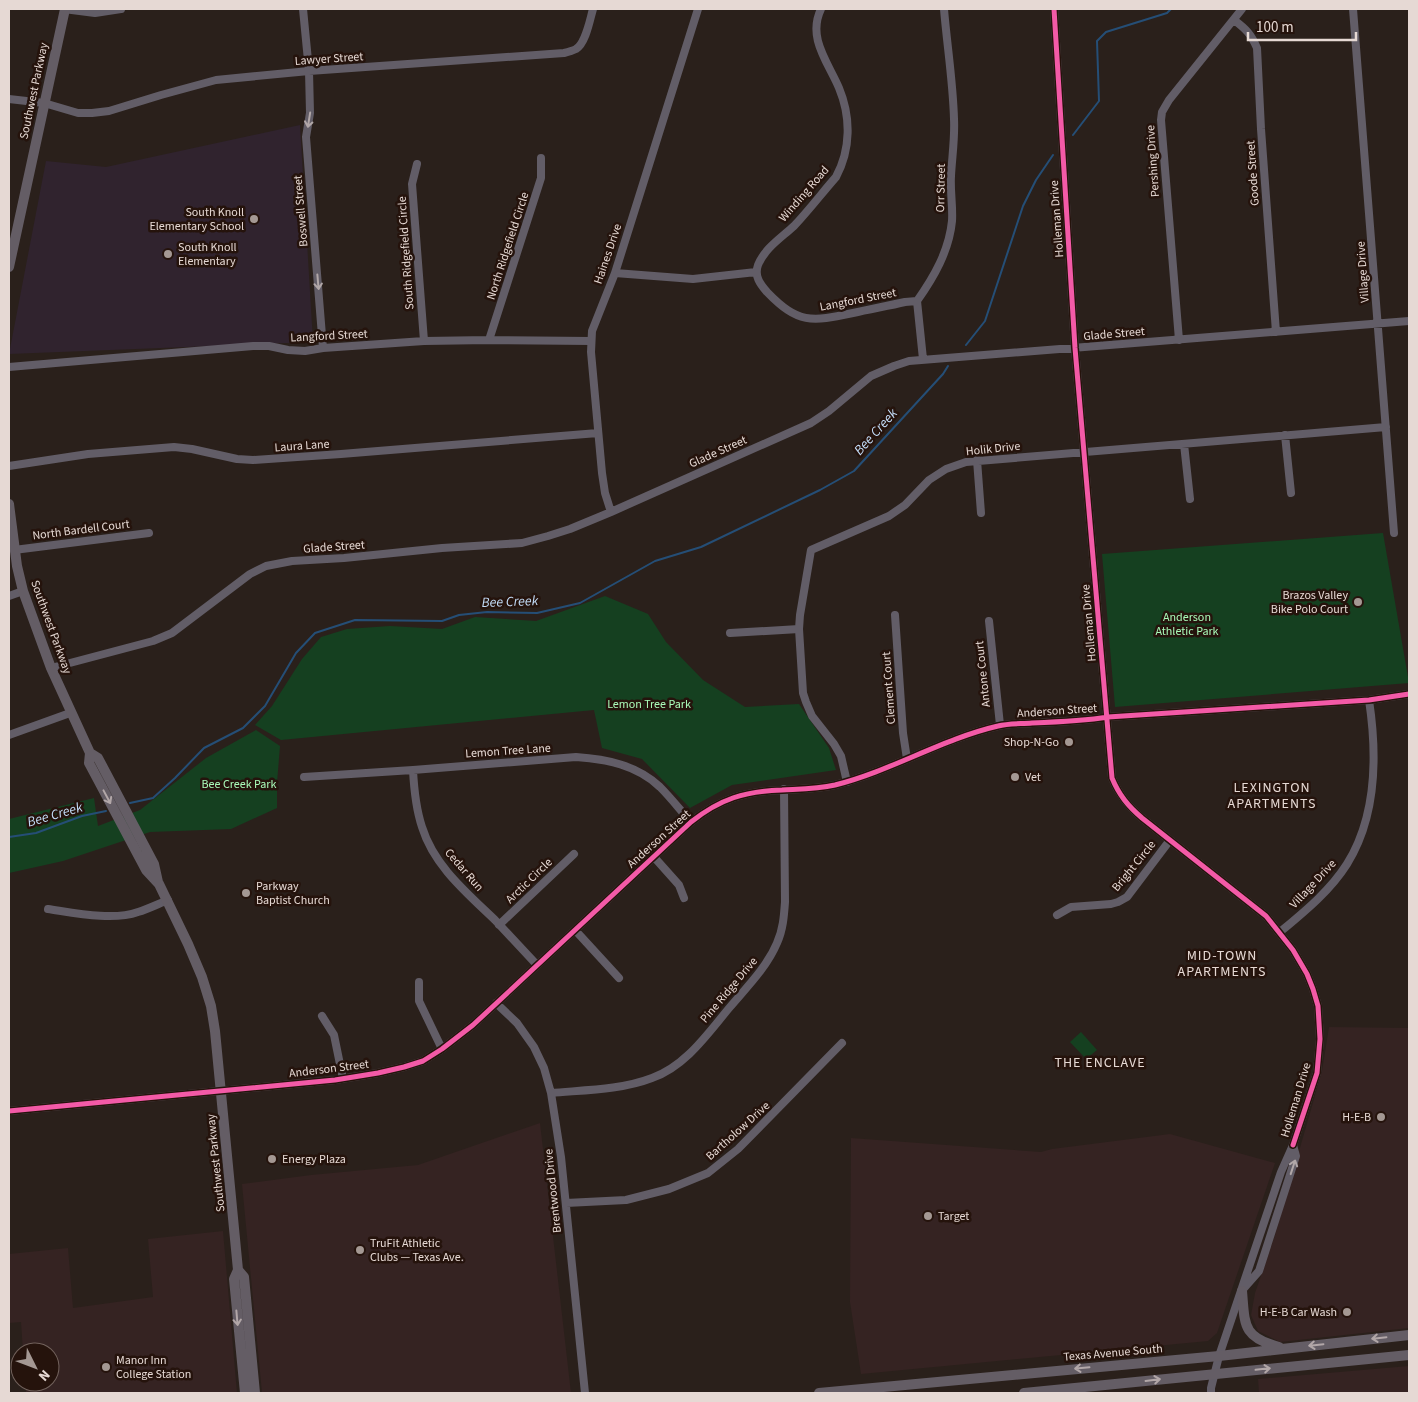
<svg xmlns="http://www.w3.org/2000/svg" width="1418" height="1402" font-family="'Source Sans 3',sans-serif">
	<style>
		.commercial { fill: #352322 }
		.education { fill: #30232e }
		.green { fill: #154020 }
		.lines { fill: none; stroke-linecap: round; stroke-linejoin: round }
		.stream { stroke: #254e76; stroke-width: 2 }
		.minor { stroke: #625d67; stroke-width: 8 }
		.major { stroke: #645d65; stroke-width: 10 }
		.cycleway-casing { stroke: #25130c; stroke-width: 8 }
		.cycleway { stroke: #f35aa7; stroke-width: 5 }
		.oneway { stroke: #b1a7a8 }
		.oneway2 { stroke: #b2a7a8 }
		.poi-dot { fill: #a49893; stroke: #25130c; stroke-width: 2 }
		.labels { text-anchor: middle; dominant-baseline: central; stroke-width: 5; stroke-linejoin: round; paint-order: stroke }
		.street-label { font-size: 12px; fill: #e6d9d4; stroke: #25130c }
		.poi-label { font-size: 12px; fill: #e6d9d4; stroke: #25130c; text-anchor: start }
		.park-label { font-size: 12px; fill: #a9fbb9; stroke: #25130c }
		.water-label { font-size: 14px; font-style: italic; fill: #c4defa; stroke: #25130c }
		.neighbourhood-label { font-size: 14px; letter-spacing: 1px; fill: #e6d9d4; stroke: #25130c }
	</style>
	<rect width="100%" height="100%" fill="#2a201b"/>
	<path class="commercial" d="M1329,1027l80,1v300l-129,14 -22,-11 -7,-16 4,-22 20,-58 47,-164z
		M540,1123l31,270h-309l-20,-209 69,-9 107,-10z
		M1170,1134l105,29 -58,170 -9,8 -347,33 -11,-72 1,-164 190,14 11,-3z
		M223,1231l14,162h-211v-11h24v-30h-27l-2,-30 -12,1v-69l59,-6 5,60 80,-11 -5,-58z
		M1409,1366v27h-150l-1,-14z"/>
	<path class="education" d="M300,125l13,217 -304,12 37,-193 60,6z"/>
	<path class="green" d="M1383,533l26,150 -294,24 -13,-153z
		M605,596l43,18 18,28 37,38 42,27 54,-3 30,44 7,22 -104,15 -42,23 -48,-49 -40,-11 -8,-38 -313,30 -26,-15 17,-19 30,-47 19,-22 26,-8 43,-3 52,3 33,-12 61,4z
		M256,730l24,16 -3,37v25l-46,21 -81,3 -87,29 -54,12v-54l85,-21 4,28 42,-16 66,-52z
		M1081,1032l16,18 -11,9 -16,-17z"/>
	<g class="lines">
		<path class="stream" d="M1073,135l26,-34 -2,-60 9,-9 61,-19 4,-4
			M966,345l19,-24 38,-115 13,-26 17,-25
			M130,803l23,-5 22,-20 29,-30 39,-20 22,-22 31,-53 19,-20 40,-13 87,1 17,-6 28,-3 50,1 43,-10 75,-42 46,-14 119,-57 34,-19 89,-97 5,-8
			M9,837l27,-4 46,-17 24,-5"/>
		<path class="minor" d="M64,9l31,4 26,-4
			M303,9l6,62 1,42 -4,24 17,211
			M821,9c-14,29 7,53 18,79 12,29 12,61 -3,89 -14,16 -27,33 -42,49 -13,12 -29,22 -36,39 -4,11 2,19 9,27 31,32 44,30 86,21 17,-4 35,-7 52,-11l12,-1
			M1054,9l21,339 37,430c7,17 16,28 30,40l124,98 27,34 14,24 6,15 5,17 2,33 -3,34 -24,72 -12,27 -62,184 -8,32v5
			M1353,9l41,524
			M1234,20c12,9 17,14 23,28l4,81 15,203
			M9,99l35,4 34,10h14l17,-2 52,-16 55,-15 93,-9 255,-18c4,-1 8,-2 12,-4 10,-6 14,-30 17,-40
			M417,164l-5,20 12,157
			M615,273l78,6 63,-7
			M489,340l52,-162v-20
			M1179,340l-18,-220 1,-8 7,-12 73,-91
			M923,359l-6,-58c17,-24 32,-50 35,-80 1,-15 -2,-30 -1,-45 1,-19 4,-38 3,-57 -1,-37 -7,-74 -10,-110
			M9,367l244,-21h16l19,4 17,1 18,-3 101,-7 65,-1 102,1
			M1285,435l6,58
			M1184,444l6,55
			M977,460l4,53
			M9,466l79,-12 86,-7 18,2 45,10 16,1 88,-6 257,-21
			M611,512l-6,-19 -3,-20 -11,-121 1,-21 23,-58 83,-264
			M14,550l135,-17
			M9,596l14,-5
			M895,615l8,118 4,26
			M989,621l11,104
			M730,633l69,-4
			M51,668l102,-27 19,-8 78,-59 16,-8 26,-5 52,-3 98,-10 80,-5 26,-7 22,-7 41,-17 200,-89 18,-12 42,-35 23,-10 15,-5 500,-40
			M9,735l61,-22
			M413,770c1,19 3,39 9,57 12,39 45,66 73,93 14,15 28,30 42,45
			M304,777l109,-7 163,-13c30,2 61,8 84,30 11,11 21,24 31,35
			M847,782l-6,-26 -7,-12 -22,-28 -6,-14 -3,-9 -4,-64 1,-14 11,-65 78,-34 16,-11 24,-25 17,-11 20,-7 420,-35
			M654,857l25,28 5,13
			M48,909c27,4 65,12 90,3 10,-3 20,-8 30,-12
			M1057,915l14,-8 40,-3 7,-2 9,-5 43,-57
			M499,925l75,-71
			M575,930l44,48
			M1280,932c24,-20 50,-41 67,-68 30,-48 30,-111 22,-164
			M419,982v19l23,48
			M496,1003l21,20 17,24 10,21 7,25 10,64 24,236
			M322,1016l12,19 9,44
			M551,1093c33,-3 70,-3 101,-15 34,-12 56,-45 78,-71 17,-20 37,-40 47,-64 6,-13 7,-27 8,-41l-1,-113
			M9,1111l326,-31 43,-7 26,-6 19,-6 19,-12 31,-24 218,-203c29,-23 54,-31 91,-32 17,-1 35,-1 53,-5 56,-14 107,-46 163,-59 11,-3 23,-2 34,-3 26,-1 51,-2 76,-6l261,-17 40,-6
			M566,1203l60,-3 43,-11 39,-16 30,-24 104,-106
			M1244,1288l15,-17 37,-115 -3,-11"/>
		<path class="major" d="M9,267l56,-258
			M9,504l8,62 6,25 28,77 39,85 -1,10 57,107 13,14 29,60 14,33 9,29 4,25 23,239 -4,9 11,114
			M90,753l8,5 56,106 4,18
			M238,1270l6,7 11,116
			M1242,1291c3,34 0,46 37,56
			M819,1393l400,-37 190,-21
			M1024,1393l385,-38"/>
		<defs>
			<path id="cycleway" d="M1054,9l21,339 37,430c7,17 16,28 30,40l124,98 27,34 14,24 6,15 5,17 2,33 -3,34 -24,72
				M9,1111l326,-31 43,-7 26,-6 19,-6 19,-12 31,-24 218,-203c29,-23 54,-31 91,-32 17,-1 35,-1 53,-5 56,-14 107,-46 163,-59 11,-3 23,-2 34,-3 26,-1 51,-2 76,-6l261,-17 40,-6"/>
		</defs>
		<use href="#cycleway" class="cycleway-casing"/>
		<use href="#cycleway" class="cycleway"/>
	</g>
	<defs><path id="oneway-shaft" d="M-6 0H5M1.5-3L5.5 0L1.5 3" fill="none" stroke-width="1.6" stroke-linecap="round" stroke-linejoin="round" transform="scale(1.25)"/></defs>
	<g class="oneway">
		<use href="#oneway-shaft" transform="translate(309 120) rotate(99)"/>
		<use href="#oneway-shaft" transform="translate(318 282) rotate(85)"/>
		<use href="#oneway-shaft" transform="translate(1293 1167) rotate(-72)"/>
	</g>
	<g class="oneway2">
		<use href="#oneway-shaft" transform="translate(107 797) rotate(62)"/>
		<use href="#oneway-shaft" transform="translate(237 1318) rotate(85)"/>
		<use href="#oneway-shaft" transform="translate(1379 1338) rotate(174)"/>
		<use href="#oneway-shaft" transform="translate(1316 1345) rotate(174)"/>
		<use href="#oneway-shaft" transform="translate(1082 1368) rotate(175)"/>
		<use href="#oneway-shaft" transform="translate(1263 1369) rotate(-6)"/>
		<use href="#oneway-shaft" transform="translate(1153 1380) rotate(-7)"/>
	</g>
	<g class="poi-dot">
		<circle cx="254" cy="219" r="5"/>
		<circle cx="168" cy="254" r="5"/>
		<circle cx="1358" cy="602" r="5"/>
		<circle cx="1069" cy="742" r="5"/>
		<circle cx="1015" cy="777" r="5"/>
		<circle cx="246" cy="893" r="5"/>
		<circle cx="1381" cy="1117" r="5"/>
		<circle cx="272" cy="1159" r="5"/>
		<circle cx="928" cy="1216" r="5"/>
		<circle cx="360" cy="1250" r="5"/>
		<circle cx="1347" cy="1312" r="5"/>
		<circle cx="106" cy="1367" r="5"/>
	</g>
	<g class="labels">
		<g class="street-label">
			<text transform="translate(329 59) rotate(-4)">Lawyer Street</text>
			<text transform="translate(34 91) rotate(-78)">Southwest Parkway</text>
			<text transform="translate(1153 161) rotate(-94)">Pershing Drive</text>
			<text transform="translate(1253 173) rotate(-94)">Goode Street</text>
			<text transform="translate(941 188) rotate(-89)">Orr Street</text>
			<text transform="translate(804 194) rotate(-49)">Winding Road</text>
			<text transform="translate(301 211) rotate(-95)">Boswell Street</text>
			<text transform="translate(1057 219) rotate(-94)">Holleman Drive</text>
			<text transform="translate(508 246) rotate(-72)">North Ridgefield Circle</text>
			<text transform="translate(406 253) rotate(-94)">South Ridgefield Circle</text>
			<text transform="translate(608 254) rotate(-71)">Haines Drive</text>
			<text transform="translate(1363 272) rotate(-94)">Village Drive</text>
			<text transform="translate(858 300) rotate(-11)">Langford Street</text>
			<text transform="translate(1114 334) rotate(-5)">Glade Street</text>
			<text transform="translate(329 336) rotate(-3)">Langford Street</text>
			<text transform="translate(302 446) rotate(-4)">Laura Lane</text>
			<text transform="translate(993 449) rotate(-6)">Holik Drive</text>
			<text transform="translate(718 452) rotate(-24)">Glade Street</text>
			<text transform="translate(81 530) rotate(-7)">North Bardell Court</text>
			<text transform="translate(334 547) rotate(-4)">Glade Street</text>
			<text transform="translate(1089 623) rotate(-95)">Holleman Drive</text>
			<text transform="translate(51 627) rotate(70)">Southwest Parkway</text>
			<text transform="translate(983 674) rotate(-96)">Antone Court</text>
			<text transform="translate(889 688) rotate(-94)">Clement Court</text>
			<text transform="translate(1057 711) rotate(-4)">Anderson Street</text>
			<text transform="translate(508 751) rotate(-4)">Lemon Tree Lane</text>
			<text transform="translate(659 839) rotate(-42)">Anderson Street</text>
			<text transform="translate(1134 866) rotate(-51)">Bright Circle</text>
			<text transform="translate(464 870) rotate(49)">Cedar Run</text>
			<text transform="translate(529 881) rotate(-44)">Arctic Circle</text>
			<text transform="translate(1313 884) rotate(-47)">Village Drive</text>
			<text transform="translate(729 990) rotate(-50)">Pine Ridge Drive</text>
			<text transform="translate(329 1069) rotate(-7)">Anderson Street</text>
			<text transform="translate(1296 1100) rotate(-73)">Holleman Drive</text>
			<text transform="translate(738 1131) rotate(-42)">Bartholow Drive</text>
			<text transform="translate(216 1163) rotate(-96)">Southwest Parkway</text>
			<text transform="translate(553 1191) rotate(-96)">Brentwood Drive</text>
			<text transform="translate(1113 1353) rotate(-5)">Texas Avenue South</text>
		</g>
		<g class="poi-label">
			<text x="244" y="212" text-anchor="end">South Knoll<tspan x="244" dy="14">Elementary School</tspan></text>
			<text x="178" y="247">South Knoll<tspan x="178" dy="14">Elementary</tspan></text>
			<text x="1348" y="595" text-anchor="end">Brazos Valley<tspan x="1348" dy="14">Bike Polo Court</tspan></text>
			<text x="1059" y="742" text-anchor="end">Shop-N-Go</text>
			<text x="1025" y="777">Vet</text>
			<text x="256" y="886">Parkway<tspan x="256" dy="14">Baptist Church</tspan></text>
			<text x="1371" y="1117" text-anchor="end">H-E-B</text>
			<text x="282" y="1159">Energy Plaza</text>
			<text x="938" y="1216">Target</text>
			<text x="370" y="1243">TruFit Athletic<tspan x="370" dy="14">Clubs — Texas Ave.</tspan></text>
			<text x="1337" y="1312" text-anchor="end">H-E-B Car Wash</text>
			<text x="116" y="1360">Manor Inn<tspan x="116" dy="14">College Station</tspan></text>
		</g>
		<g class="park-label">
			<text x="1187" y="617">Anderson<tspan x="1187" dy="14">Athletic Park</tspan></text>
			<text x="649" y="704">Lemon Tree Park</text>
			<text x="239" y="784">Bee Creek Park</text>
		</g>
		<g class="water-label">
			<text transform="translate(876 432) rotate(-48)">Bee Creek</text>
			<text transform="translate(510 602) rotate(-2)">Bee Creek</text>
			<text transform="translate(55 815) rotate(-16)">Bee Creek</text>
		</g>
		<g class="neighbourhood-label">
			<text x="1272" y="788">LEXINGTON<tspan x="1272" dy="16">APARTMENTS</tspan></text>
			<text x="1222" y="956">MID-TOWN<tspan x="1222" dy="16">APARTMENTS</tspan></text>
			<text x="1100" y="1063">THE ENCLAVE</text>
		</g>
	</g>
	<rect width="1418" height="1402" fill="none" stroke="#e6d9d4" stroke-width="20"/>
	<g transform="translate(35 1367) rotate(132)"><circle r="24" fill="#25130c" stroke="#72625c"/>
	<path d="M0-4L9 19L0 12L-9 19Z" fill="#a49893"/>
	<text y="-8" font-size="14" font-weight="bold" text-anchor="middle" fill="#e6d9d4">N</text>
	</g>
	<path d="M1248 32v8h108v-8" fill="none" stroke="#e6d9d4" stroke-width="2.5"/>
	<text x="1256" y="32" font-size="15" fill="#e6d9d4" stroke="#25130c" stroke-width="4" paint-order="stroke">100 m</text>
</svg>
